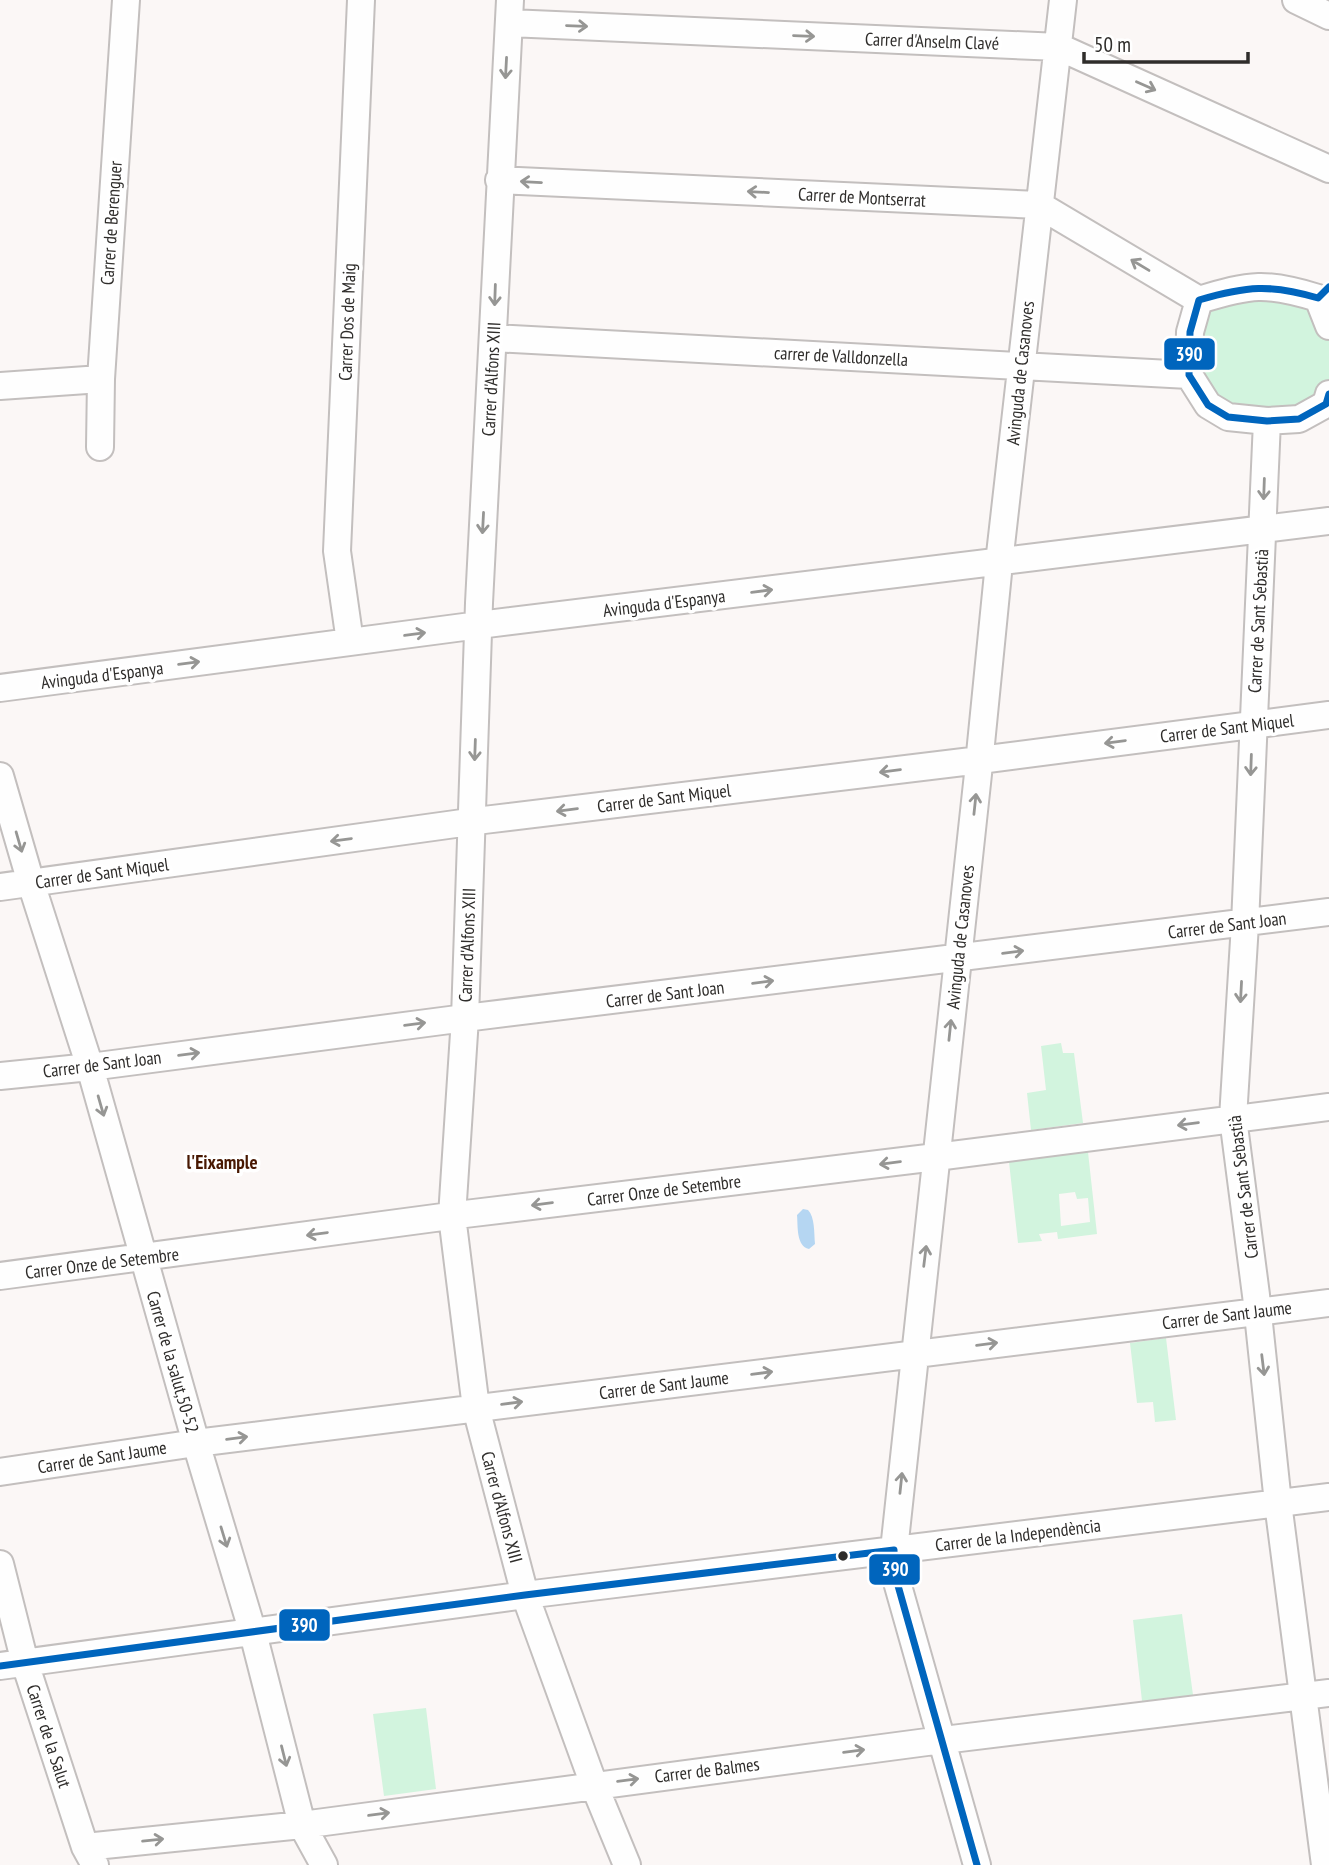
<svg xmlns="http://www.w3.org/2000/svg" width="1329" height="1865" font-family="'PT Sans Narrow',sans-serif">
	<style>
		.green { fill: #d2f4de; fill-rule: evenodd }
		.water { fill: #b5d6f2 }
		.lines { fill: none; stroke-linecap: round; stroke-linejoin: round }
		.minor-casing { stroke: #c3bfbe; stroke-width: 30 }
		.minor { stroke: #fefefe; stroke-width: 26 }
		.bus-1-casing { stroke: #fff; stroke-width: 12 }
		.bus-1 { stroke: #0065bd; stroke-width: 7 }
		.oneway { stroke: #969694 }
		.bus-dot { fill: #2f2d2b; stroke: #fff; stroke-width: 2.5 }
		.labels { text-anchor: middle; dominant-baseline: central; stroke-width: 7; stroke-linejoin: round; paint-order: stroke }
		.street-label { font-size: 18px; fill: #2f2d2b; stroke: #fff }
		.neighbourhood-label { font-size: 19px; font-weight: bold; fill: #481802; stroke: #fff }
		.line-badge { stroke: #fff; stroke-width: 2.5 }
		.badge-label { font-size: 19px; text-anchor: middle; font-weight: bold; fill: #fff }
	</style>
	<rect width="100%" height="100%" fill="#fbf7f6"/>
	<path class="green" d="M1318,298l11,28v68l-30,25 -91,-14 -18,-73 9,-32z
		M1061,1043l2,10h11l9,70 -52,7 -4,-37 19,-3 -5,-44z
		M1088,1152l9,82 -39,5 -1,-7 -18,2 3,7 -24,2 -9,-81zM1075,1192l2,7 11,-1 2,24 -29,4 -2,-32z
		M1166,1338l10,82 -21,2 -2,-20 -16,1 -7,-60z
		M1182,1614l11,81 -51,6 -9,-81z
		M426,1708l10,81 -52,7 -11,-82z"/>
	<path class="water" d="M803,1209l5,1c7,7 6,23 7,34l-6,5c-13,-3 -11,-23 -12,-34z"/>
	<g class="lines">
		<defs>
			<path id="minor" d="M510,0l-31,603 -14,415 -13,198 24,192 49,187 69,190 33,80
				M1296,0l33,16
				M509,23l550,24 270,122
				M499,180l540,25 160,95
				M1318,298c-52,-16 -67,-14 -119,2l-9,32 -1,43 19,30 20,12 39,4 32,-2 27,-15 3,-10
				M1318,298l11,28
				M493,338l696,37
				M0,386l101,-7
				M1267,421l-22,503 -12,194 23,177 22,208 47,362
				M100,447l1,-68 25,-379
				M350,642l-13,-91 24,-551
				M0,688l479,-63 850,-104
				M0,776l31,107 59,184 106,376 57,190 49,192 22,40
				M0,887l484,-67 496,-60 349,-45
				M0,1076l90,-9 375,-49 864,-106
				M0,1276l465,-62 471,-57 393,-50
				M0,1472l196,-29 1133,-140
				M0,1564l25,99 60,184 10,18
				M0,1666l525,-71 804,-98
				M85,1847l217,-22 625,-83 402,-49
				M977,1865l-82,-290 -1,-25 84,-776 21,-211 64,-563"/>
		</defs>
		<use href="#minor" class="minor-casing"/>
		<use href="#minor" class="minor"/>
		<defs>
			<path id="bus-1" d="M1329,287l-11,11c-48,-14 -71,-12 -119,2l-9,32 -1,43 19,30 20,12 39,4 32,-2 27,-15 3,-10
				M0,1666l525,-71 369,-45 1,25 82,290"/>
		</defs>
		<use href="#bus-1" class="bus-1-casing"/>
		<use href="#bus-1" class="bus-1"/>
	</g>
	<defs><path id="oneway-shaft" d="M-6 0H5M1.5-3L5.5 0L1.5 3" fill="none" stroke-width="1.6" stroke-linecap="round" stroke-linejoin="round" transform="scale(1.75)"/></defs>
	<g class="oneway">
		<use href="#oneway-shaft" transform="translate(577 26) rotate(2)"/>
		<use href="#oneway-shaft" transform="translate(804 36) rotate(2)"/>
		<use href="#oneway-shaft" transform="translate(506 68) rotate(93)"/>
		<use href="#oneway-shaft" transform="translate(1146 86) rotate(24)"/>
		<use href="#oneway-shaft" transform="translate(531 182) rotate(-177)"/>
		<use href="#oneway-shaft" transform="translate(758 192) rotate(-177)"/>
		<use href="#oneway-shaft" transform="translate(1140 265) rotate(-149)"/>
		<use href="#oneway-shaft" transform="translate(495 295) rotate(92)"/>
		<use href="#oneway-shaft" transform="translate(1264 489) rotate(92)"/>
		<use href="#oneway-shaft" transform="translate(483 523) rotate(93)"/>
		<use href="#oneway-shaft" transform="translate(762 591) rotate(-7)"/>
		<use href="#oneway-shaft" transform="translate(415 634) rotate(-8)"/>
		<use href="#oneway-shaft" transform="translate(189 663) rotate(-7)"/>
		<use href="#oneway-shaft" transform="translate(1115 742) rotate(172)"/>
		<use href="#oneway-shaft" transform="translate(475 750) rotate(92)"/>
		<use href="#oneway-shaft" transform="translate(1251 765) rotate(92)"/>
		<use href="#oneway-shaft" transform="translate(890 771) rotate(173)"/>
		<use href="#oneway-shaft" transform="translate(975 804) rotate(-84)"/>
		<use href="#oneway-shaft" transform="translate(567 810) rotate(173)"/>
		<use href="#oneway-shaft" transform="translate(341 840) rotate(172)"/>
		<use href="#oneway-shaft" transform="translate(19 842) rotate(74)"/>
		<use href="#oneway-shaft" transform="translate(1013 952) rotate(-7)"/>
		<use href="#oneway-shaft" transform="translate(763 982) rotate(-7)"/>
		<use href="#oneway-shaft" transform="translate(1241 992) rotate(93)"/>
		<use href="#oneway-shaft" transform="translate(415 1024) rotate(-7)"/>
		<use href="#oneway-shaft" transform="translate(950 1030) rotate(-84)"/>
		<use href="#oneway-shaft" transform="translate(189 1054) rotate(-7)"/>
		<use href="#oneway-shaft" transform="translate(101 1106) rotate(74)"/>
		<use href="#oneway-shaft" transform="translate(1188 1124) rotate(173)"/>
		<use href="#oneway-shaft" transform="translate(890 1163) rotate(173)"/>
		<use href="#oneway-shaft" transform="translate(542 1204) rotate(173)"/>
		<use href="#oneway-shaft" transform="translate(317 1234) rotate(172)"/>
		<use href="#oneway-shaft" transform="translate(925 1256) rotate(-83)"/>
		<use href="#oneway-shaft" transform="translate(987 1344) rotate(-7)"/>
		<use href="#oneway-shaft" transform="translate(1263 1365) rotate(83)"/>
		<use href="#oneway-shaft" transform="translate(762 1373) rotate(-7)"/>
		<use href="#oneway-shaft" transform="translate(512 1403) rotate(-7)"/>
		<use href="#oneway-shaft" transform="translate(237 1438) rotate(-7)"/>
		<use href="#oneway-shaft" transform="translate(901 1483) rotate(-84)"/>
		<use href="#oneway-shaft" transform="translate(224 1537) rotate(73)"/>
		<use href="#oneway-shaft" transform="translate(854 1751) rotate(-7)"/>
		<use href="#oneway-shaft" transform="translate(284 1756) rotate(76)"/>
		<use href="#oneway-shaft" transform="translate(628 1780) rotate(-7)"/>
		<use href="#oneway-shaft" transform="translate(379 1814) rotate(-8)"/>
		<use href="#oneway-shaft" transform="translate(153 1840) rotate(-6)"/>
	</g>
	<circle class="bus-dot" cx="843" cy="1556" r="6"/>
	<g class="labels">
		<g class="street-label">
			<text transform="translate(932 41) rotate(2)">Carrer d'Anselm Clavé</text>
			<text transform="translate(862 197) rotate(3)">Carrer de Montserrat</text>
			<text transform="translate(111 223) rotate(-86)">Carrer de Berenguer</text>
			<text transform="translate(347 322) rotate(-88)">Carrer Dos de Maig</text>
			<text transform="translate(841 356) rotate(3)">carrer de Valldonzella</text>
			<text transform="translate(1020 373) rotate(-84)">Avinguda de Casanoves</text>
			<text transform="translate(491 379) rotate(-87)">Carrer d'Alfons XIII</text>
			<text transform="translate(664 603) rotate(-7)">Avinguda d'Espanya</text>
			<text transform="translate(1258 621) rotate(-87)">Carrer de Sant Sebastià</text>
			<text transform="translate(102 675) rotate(-7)">Avinguda d'Espanya</text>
			<text transform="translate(1227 728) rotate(-7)">Carrer de Sant Miquel</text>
			<text transform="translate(664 798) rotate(-7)">Carrer de Sant Miquel</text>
			<text transform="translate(102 873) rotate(-8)">Carrer de Sant Miquel</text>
			<text transform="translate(1227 925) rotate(-7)">Carrer de Sant Joan</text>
			<text transform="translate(960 937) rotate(-84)">Avinguda de Casanoves</text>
			<text transform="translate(467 945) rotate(-88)">Carrer d'Alfons XIII</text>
			<text transform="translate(665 994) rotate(-7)">Carrer de Sant Joan</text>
			<text transform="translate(102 1064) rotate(-7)">Carrer de Sant Joan</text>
			<text transform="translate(1243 1187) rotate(-97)">Carrer de Sant Sebastià</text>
			<text transform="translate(664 1190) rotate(-7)">Carrer Onze de Setembre</text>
			<text transform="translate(102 1263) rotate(-7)">Carrer Onze de Setembre</text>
			<text transform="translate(1227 1315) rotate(-7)">Carrer de Sant Jaume</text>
			<text transform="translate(173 1362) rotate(74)">Carrer de la salut,50-52</text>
			<text transform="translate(664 1385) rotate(-7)">Carrer de Sant Jaume</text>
			<text transform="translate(102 1457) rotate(-9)">Carrer de Sant Jaume</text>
			<text transform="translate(502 1507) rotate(75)">Carrer d'Alfons XIII</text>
			<text transform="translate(1018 1535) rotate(-7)">Carrer de la Independència</text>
			<text transform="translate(49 1736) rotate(72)">Carrer de la Salut</text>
			<text transform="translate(707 1770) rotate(-7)">Carrer de Balmes</text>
		</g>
		<g class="neighbourhood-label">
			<text x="222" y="1162">l'Eixample</text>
		</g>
	</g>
	<g class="line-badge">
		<rect x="1163" y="337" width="53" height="34" rx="7" fill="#0065bd"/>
		<rect x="868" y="1553" width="53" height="33" rx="7" fill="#0065bd"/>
		<rect x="278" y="1608" width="53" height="34" rx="7" fill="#0065bd"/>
	</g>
	<g class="badge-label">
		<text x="1189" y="361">390</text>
		<text x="895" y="1576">390</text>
		<text x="304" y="1632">390</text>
	</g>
	<path d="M1084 52v10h164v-10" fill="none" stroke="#2f2d2b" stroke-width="3.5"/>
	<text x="1094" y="52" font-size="21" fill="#2f2d2b" stroke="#ffffff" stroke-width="5" paint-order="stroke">50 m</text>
</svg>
